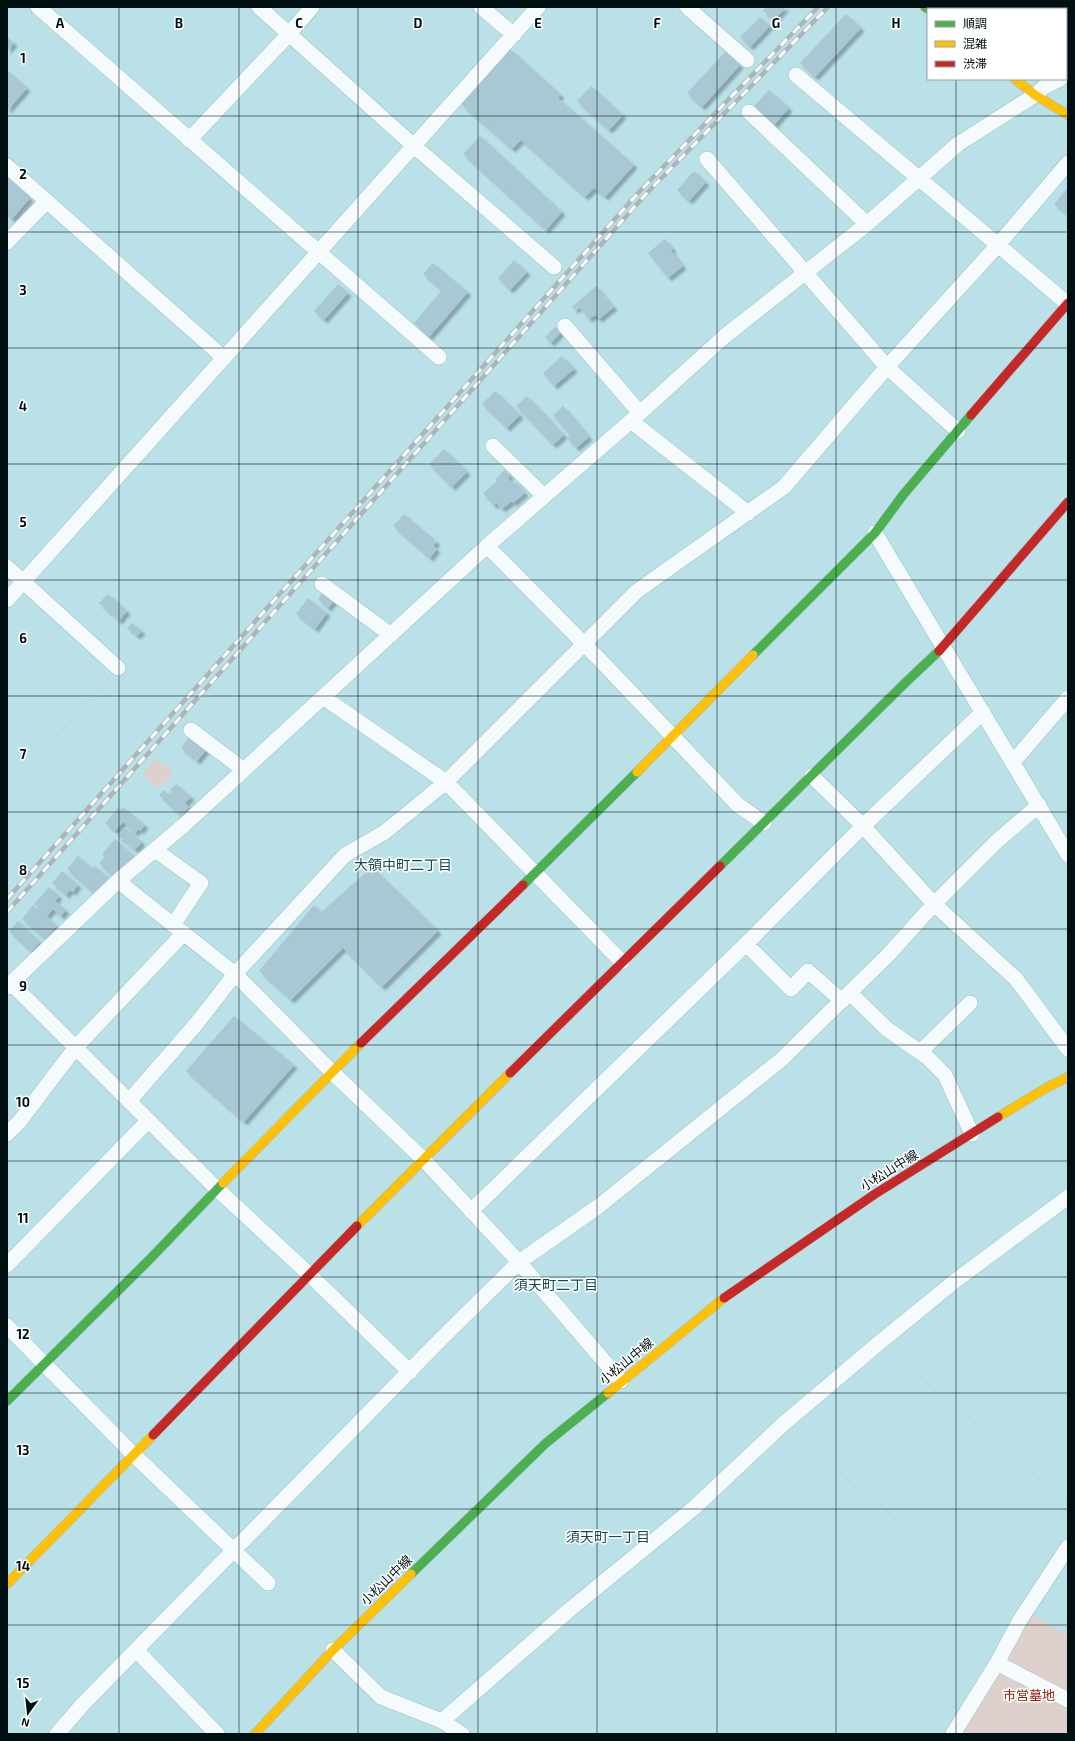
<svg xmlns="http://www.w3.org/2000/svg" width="1075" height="1741" font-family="'Exo 2','Noto Sans JP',sans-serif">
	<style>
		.green { fill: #ddd0cd }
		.building { fill: #a9c8d3; filter: url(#shadow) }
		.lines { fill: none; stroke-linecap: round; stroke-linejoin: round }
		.street-casing { stroke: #9cbfc6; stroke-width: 16 }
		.fast-casing { stroke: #9cbfc6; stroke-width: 10 }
		.slow-casing { stroke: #9cbfc6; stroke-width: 10 }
		.jam-casing { stroke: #9cbfc6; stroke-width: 10 }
		.path { stroke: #c2cdd0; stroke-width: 2.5; stroke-dasharray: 1 3; stroke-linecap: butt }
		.street { stroke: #f5fafc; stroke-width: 15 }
		.fast { stroke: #4caf50; stroke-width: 9 }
		.slow { stroke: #ffc107; stroke-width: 9 }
		.jam { stroke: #c62828; stroke-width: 9 }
		.rail-casing { stroke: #acb6b8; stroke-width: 4.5 }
		.rail { stroke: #fff; stroke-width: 3; stroke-dasharray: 9; stroke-linecap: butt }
		.grid { fill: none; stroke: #000f12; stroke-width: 1; stroke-opacity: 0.55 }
		.labels { text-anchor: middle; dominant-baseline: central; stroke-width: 3; stroke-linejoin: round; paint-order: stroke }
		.street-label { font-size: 13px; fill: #000f12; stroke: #fff }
		.park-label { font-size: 13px; fill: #932011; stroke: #fff }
		.neighbourhood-label { font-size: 14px; fill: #144851; stroke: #fff }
		.grid-label { font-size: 13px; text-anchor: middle; font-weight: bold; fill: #000f12; stroke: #fff; stroke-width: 3; stroke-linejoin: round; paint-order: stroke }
	</style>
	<defs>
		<filter id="shadow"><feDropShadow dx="3.5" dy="3.5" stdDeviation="1" flood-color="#0004"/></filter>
	</defs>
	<rect width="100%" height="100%" fill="#bae1e8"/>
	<path class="green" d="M157,758l17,15 -15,16 -17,-15z
		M1032,1615l36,20v99h-108z"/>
	<path class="building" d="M766,7h20l-12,13 -11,-9z
		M846,14l15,14 -46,49 -15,-14z
		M760,17l10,9 -20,21 -10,-10z
		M7,37l7,6 -7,8z
		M510,49l51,46 -3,3 76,67 -29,32 -11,-9 -9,9 -64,-57 -9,9 -51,-45z
		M725,52l15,13 -38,42 -15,-14z
		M7,70l20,18 -20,23z
		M591,86l32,29 -14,15 -32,-29z
		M769,90l20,18 -15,17 -20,-19z
		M480,136l82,76 -16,18 -83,-76z
		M694,171l12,11 -17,19 -12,-11z
		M7,177l23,21 -18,21 -5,-4z
		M1068,187v28l-14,-11z
		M665,239l8,10 -2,2 12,15 -15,12 -20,-25z
		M514,260l13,12 -17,18 -12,-12z
		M433,263l35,29 -39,45 -15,-14 28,-33 -19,-16z
		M338,284l10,9 -24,27 -10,-9z
		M596,286l18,21 -15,12 -4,-4 -6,4 -10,-12 -4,3 -3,-3z
		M555,327l6,5 -10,11 -6,-6z
		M562,356l12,13 -20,17 -11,-13z
		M495,391l25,24 -13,13 -25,-24z
		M527,396l37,39 -11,10 -37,-39z
		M563,406l26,31 -13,11 -9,-10 3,-3 -17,-20z
		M444,449l23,23 -15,15 -23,-23z
		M505,470l5,6 -2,2 5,6 3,-2 9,11 -12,10 -1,-2 -10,8 -6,-6 -2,3 -11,-13 14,-12 -2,-2z
		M404,514l33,28 -4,4 4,3 -7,9 -37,-32z
		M323,592l11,9 -6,7 -10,-9z
		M108,594l19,17 -8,10 -20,-18z
		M308,598l19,15 -12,16 -19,-15z
		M132,623l10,8 -5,5 -10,-8z
		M189,737l17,13 -9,11 -16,-13z
		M176,784l15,13 -6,6 4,4 -8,9 -22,-21 5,-5 5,5 3,-3 -2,-2z
		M123,807l22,18 -5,6 -2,-2 -3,4 -12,-11 -8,9 -10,-8 13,-15 2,2z
		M126,828l16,14 -7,8 -17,-14z
		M115,839l20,18 -19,21 -17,-15 6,-6 -3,-3z
		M78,856l15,13 2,-3 14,13 -14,15 -28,-25z
		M372,867l66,64 -56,56 -39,-39 -52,52 -32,-29 55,-66 7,7z
		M62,871l16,14 -5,7 -3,-2 -4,5 -14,-12z
		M49,887l10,9 -4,5 11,9 -5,6 -8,-7 -6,7 -13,-12z
		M33,905l24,21 -12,13 -23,-20z
		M18,921l22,21 -9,10 -22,-21z
		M234,1016l60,49 -50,57 -58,-51z"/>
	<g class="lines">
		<defs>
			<path id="street" d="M38,7l401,350
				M259,7l155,139 140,121
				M481,7l33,28
				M687,7l60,53
				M1065,9v-2
				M796,75l272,229
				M749,112l118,112
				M189,140l100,-106 23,-27
				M707,159l180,208 71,64
				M7,166l217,192
				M7,242l39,-40
				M565,326l75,87
				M631,421l117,92
				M493,446l51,50
				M875,533l193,322
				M487,546l114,115 137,144 26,18
				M7,567l111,101
				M322,584l69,51
				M7,600l531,-593
				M323,697l123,85 176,180
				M191,730l53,40
				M1013,762l55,-64
				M812,776l51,50 71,78 82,75 52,70
				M155,850l46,33 -28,42
				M118,881l117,93 97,98 91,87 96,103 102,119
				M746,944l45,45 17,-18 34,30
				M11,983l206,206 93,86 100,97
				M7,987l111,-106 66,-56 303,-279 144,-125 94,-85 142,-112 91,-80 77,-49 9,-8 16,-8
				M850,993l37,36 40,28 18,18 27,59
				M920,1052l50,-49
				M129,1101l68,-78 38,-49 110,-119 40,-23 61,-50 191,-191 147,-104 103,-120 111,-122 70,-82
				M7,1134l12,-12 57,-75 108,-114
				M471,1211l275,-267 117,-118 120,-114
				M7,1265l141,-144
				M7,1326l127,129 134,128
				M333,1650l48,47 61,24 20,13
				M137,1651l80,83
				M997,1663l71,37
				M442,1721l126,-110 127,-104 87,-82 97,-82 76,-62 113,-84
				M57,1734l26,-30 358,-365 78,-77 80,-56 183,-147 107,-105 45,-50 62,-62 43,-37
				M953,1734l44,-71 23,-43 48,-73"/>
			<path id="fast" d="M925,7l3,2
				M753,655l122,-122 28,-38 68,-80
				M720,866l184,-182 35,-33
				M523,885l114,-113
				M7,1401l142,-141 74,-77
				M411,1574l135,-131 62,-50"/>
			<path id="slow" d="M1015,79l20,16 33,20
				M637,772l116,-117
				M998,1117l48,-29 22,-11
				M223,1183l138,-140
				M357,1226l153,-153
				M608,1393l116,-95
				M7,1584l146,-149
				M255,1734l78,-84 78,-76"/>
			<path id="jam" d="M971,415l97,-112
				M939,651l129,-149
				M361,1043l162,-158
				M510,1073l210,-207
				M724,1298l151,-104 123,-77
				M153,1435l204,-209"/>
		</defs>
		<use href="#street" class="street-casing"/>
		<use href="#fast" class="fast-casing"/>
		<use href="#slow" class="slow-casing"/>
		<use href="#jam" class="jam-casing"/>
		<path class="path" d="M7,793l102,-115
			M889,1351l179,152
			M793,1435l216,176"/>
		<use href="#street" class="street"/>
		<use href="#fast" class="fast"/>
		<use href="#slow" class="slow"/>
		<use href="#jam" class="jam"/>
		<defs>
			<path id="rail" d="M7,899l633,-708 178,-184
				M7,912l639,-718 182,-187"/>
		</defs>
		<use href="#rail" class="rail-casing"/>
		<use href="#rail" class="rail"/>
	</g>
	<path class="grid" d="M119,7v1727M239,7v1727M358,7v1727M478,7v1727M597,7v1727M717,7v1727M836,7v1727M956,7v2M956,79v1655M7,116h1061M7,232h1061M7,348h1061M7,464h1061M7,580h1061M7,696h1061M7,812h1061M7,929h1061M7,1045h1061M7,1161h1061M7,1277h1061M7,1393h1061M7,1509h1061M7,1625h1061"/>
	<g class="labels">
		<g class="street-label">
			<text transform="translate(889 1170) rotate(-32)">小松山中線</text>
			<text transform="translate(626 1361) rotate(-39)">小松山中線</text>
			<text transform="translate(386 1580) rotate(-44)">小松山中線</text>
		</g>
		<g class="park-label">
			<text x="1029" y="1695">市営墓地</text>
		</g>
		<g class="neighbourhood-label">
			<text x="403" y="864">大領中町二丁目</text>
			<text x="556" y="1284">須天町二丁目</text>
			<text x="608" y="1536">須天町一丁目</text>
		</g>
	</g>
	<g class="grid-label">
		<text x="60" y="28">A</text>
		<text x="179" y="28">B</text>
		<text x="299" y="28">C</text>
		<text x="418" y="28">D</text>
		<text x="538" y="28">E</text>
		<text x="657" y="28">F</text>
		<text x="776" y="28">G</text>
		<text x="896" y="28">H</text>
		<text x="23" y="63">1</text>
		<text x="23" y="179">2</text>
		<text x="23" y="295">3</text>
		<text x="23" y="411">4</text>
		<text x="23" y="527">5</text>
		<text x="23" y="643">6</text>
		<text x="23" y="759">7</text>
		<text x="23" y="875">8</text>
		<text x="23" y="991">9</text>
		<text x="23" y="1107">10</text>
		<text x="23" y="1223">11</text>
		<text x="23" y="1339">12</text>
		<text x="23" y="1455">13</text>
		<text x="23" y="1571">14</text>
		<text x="23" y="1688">15</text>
	</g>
	<rect width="1075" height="1741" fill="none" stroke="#000f12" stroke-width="16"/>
	<rect x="927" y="8" width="140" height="72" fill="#ffffff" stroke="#999fa0"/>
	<rect x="935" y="21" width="20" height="6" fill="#4caf50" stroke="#999fa0"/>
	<text x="963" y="28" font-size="12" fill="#000f12">順調</text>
	<rect x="935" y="41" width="20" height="6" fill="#ffc107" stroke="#999fa0"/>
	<text x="963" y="48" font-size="12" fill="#000f12">混雑</text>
	<rect x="935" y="61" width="20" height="6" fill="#c62828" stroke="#999fa0"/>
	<text x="963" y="68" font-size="12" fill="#000f12">渋滞</text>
	<g transform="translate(28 1713) rotate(195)" stroke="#ffffff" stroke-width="3" paint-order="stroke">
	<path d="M0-3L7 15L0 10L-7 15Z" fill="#000f12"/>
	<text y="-6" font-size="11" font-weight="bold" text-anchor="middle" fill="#000f12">N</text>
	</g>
</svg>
